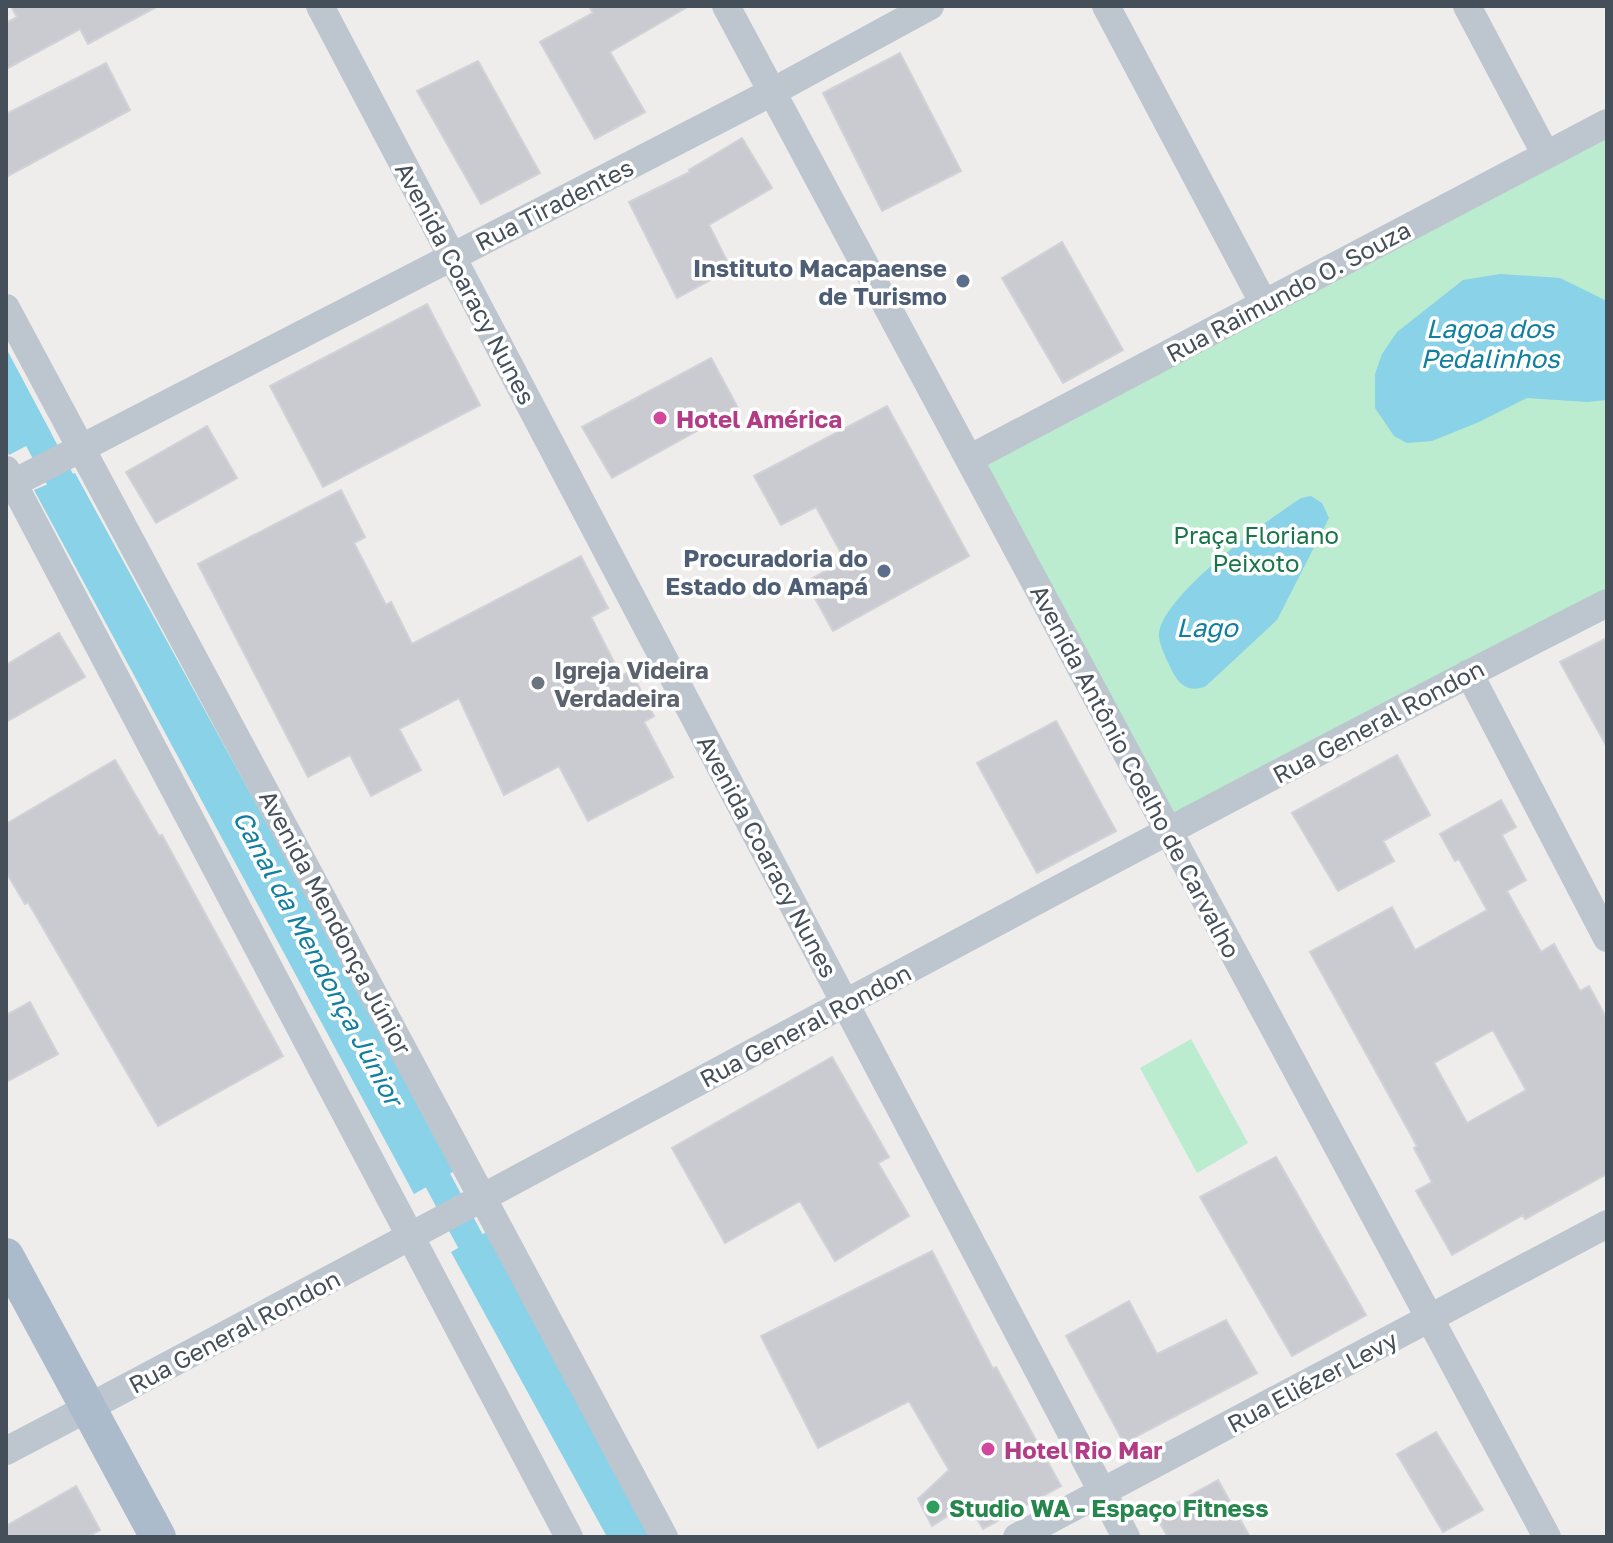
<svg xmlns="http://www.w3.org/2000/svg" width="1613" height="1543" font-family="'Golos Text',sans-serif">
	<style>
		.green { fill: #bbeccf }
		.water { fill: #89d2e8 }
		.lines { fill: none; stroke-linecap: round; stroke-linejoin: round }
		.canal { stroke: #89d2e8; stroke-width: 28 }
		.building { fill: #c9cbd1; stroke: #d0d2d8; stroke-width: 2; fill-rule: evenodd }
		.minor { stroke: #bdc6ce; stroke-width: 28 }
		.major { stroke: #acbbcb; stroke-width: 36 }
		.service-dot { fill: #5c6f8a; stroke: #fff; stroke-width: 3 }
		.hotel-dot { fill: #d1479c; stroke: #fff; stroke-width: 3 }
		.worship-dot { fill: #6b7280; stroke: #fff; stroke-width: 3 }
		.leisure-dot { fill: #2e9e5b; stroke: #fff; stroke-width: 3 }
		.labels { text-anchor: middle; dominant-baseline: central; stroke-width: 7; stroke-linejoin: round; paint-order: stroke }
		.street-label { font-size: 24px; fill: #454f59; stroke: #fff }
		.service-label { font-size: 24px; font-weight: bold; fill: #4e5e75; stroke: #fff; text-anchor: end }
		.hotel-label { font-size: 24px; font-weight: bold; fill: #b23c85; stroke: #fff; text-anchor: start }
		.park-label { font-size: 24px; fill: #197649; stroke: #fff }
		.worship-label { font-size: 24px; font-weight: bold; fill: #5b616d; stroke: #fff; text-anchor: start }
		.leisure-label { font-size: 24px; font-weight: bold; fill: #27864d; stroke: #fff; text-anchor: start }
		.water-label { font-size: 26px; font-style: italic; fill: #117fa0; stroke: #fff }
	</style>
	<rect width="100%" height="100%" fill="#efecec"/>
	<path class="green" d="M1607,123v480l-438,228 -200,-372z
		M1191,1039l57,104 -51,30 -57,-105z"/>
	<path class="water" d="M1500,274l60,4 47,23v99l-20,2 -60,-4 -48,24 -47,19 -25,2 -13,-7 -19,-28v-34l7,-20 15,-22 66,-52z
		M6,348l45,85 -42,22 -3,-6z
		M75,473l331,605 54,90 -46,26 -380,-704z
		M1311,496l11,7 7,15 -52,102 -71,66c-12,6 -24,2 -31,-10 -5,-9 -15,-29 -16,-39 -2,-39 110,-118 142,-139z
		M490,1230l166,307h-49l-156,-285z"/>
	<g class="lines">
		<path class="canal" d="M6,379l71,132
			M420,1147l67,125"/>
	</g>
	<path class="building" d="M11,6h147l-70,38 -8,-15 -74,40v-46l11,-6z
		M589,6h100l-79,46 35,60 -50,27 -55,-97 53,-29z
		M900,53l61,118 -79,40 -59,-118z
		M478,61l62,112 -59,31 -64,-113z
		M106,63l24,47 -124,67v-63z
		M742,138l30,50 -63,37 22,44 -54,29 -48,-96 61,-30 -1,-2z
		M1062,242l61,108 -60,33 -61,-105z
		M427,304l53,101 -157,82 -53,-101z
		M711,358l27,50 -126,70 -30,-51z
		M887,406l82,150 -136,75 -27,-49 39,-22 -29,-53 -35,18 -27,-49z
		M207,426l30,52 -81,45 -30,-51z
		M341,490l24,47 -11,6 32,62 5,-3 21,42 169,-88 27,52 -17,9 30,59 10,-5 23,45 -10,6 29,55 -85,44 -29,-55 -55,29 -45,-97 -60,31 22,41 -50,26 -21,-41 -42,22 -110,-213z
		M59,633l26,44 -79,45v-57z
		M1607,638v109l-47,-85z
		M1056,721l60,110 -79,42 -60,-110z
		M1397,755l33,60 -47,26 11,20 -56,30 -46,-78z
		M115,760l44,76 3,-1 121,221 -125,70 -130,-224 -3,2 -19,-32v-48z
		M1501,800l15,27 -14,8 24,45 -19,11 34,61 13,-8 26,47 9,-5 18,33v155l-82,45 -2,-4 -71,40 -36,-64 16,-9 -18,-34 3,-2 -107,-194 82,-45 23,43 72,-40 -28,-51 -4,2 -15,-27zM1493,1030l33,60 -59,33 -33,-60z
		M30,1002l28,52 -52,28v-67z
		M832,1057l57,100 -11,6 31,53 -74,45 -35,-60 -75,42 -53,-95z
		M1276,1157l90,158 -74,41 -92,-159z
		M932,1251l61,118 3,-2 65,119 -78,43 -15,-26 -36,23 -14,-27 31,-29 -40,-69 -91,47 -57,-112z
		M1129,1301l28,53 69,-34 31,53 -133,70 -58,-107z
		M1436,1432l47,78 -40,22 -46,-78z
		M1218,1480l32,57h-82l-13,-22z
		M76,1486l24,44 -13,7h-81v-11z"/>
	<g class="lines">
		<path class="minor" d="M320,6l806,1531
			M726,6l821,1531
			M1106,6l158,298
			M1467,6l79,149
			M6,308l658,1229
			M969,459l638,-336
			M6,470l563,1067
			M6,487l766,-395 158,-86
			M1469,673l138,265
			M6,1451c535,-281 1063,-574 1601,-848
			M1017,1537l590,-313"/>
		<path class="major" d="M6,1256l152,281"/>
	</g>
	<g class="service-dot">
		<circle cx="963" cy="281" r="8"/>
		<circle cx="884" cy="571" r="8"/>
	</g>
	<g class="hotel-dot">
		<circle cx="660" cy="418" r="8"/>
		<circle cx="988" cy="1449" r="8"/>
	</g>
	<circle class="worship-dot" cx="538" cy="683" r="8"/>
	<circle class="leisure-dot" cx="933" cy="1507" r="8"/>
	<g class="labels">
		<g class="street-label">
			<text transform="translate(554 204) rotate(-27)">Rua Tiradentes</text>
			<text transform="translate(466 283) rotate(62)">Avenida Coaracy Nunes</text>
			<text transform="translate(1288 291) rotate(-28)">Rua Raimundo O. Souza</text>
			<text transform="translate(1378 721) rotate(-28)">Rua General Rondon</text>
			<text transform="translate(1136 771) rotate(62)">Avenida Antônio Coelho de Carvalho</text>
			<text transform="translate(768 856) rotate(62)">Avenida Coaracy Nunes</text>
			<text transform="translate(336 922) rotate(62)">Avenida Mendonça Júnior</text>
			<text transform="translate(805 1025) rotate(-28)">Rua General Rondon</text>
			<text transform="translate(234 1331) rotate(-28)">Rua General Rondon</text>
			<text transform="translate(1312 1381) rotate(-28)">Rua Eliézer Levy</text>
		</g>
		<g class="service-label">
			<text x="947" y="267">Instituto Macapaense<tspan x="947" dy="28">de Turismo</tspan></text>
			<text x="868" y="557">Procuradoria do<tspan x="868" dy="28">Estado do Amapá</tspan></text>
		</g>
		<g class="hotel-label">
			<text x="676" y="418">Hotel América</text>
			<text x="1004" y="1449">Hotel Rio Mar</text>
		</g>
		<g class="park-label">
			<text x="1256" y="534">Praça Floriano<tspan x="1256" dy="28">Peixoto</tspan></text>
		</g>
		<g class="worship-label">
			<text x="554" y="669">Igreja Videira<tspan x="554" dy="28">Verdadeira</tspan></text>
		</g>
		<g class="leisure-label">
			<text x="949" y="1507">Studio WA - Espaço Fitness</text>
		</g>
		<g class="water-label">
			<text x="1490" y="328">Lagoa dos<tspan x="1490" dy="30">Pedalinhos</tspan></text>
			<text x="1207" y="627">Lago</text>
			<text transform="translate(318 958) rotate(62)">Canal da Mendonça Júnior</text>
		</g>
	</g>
	<rect width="1613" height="1543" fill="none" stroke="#454f59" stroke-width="16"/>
</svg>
